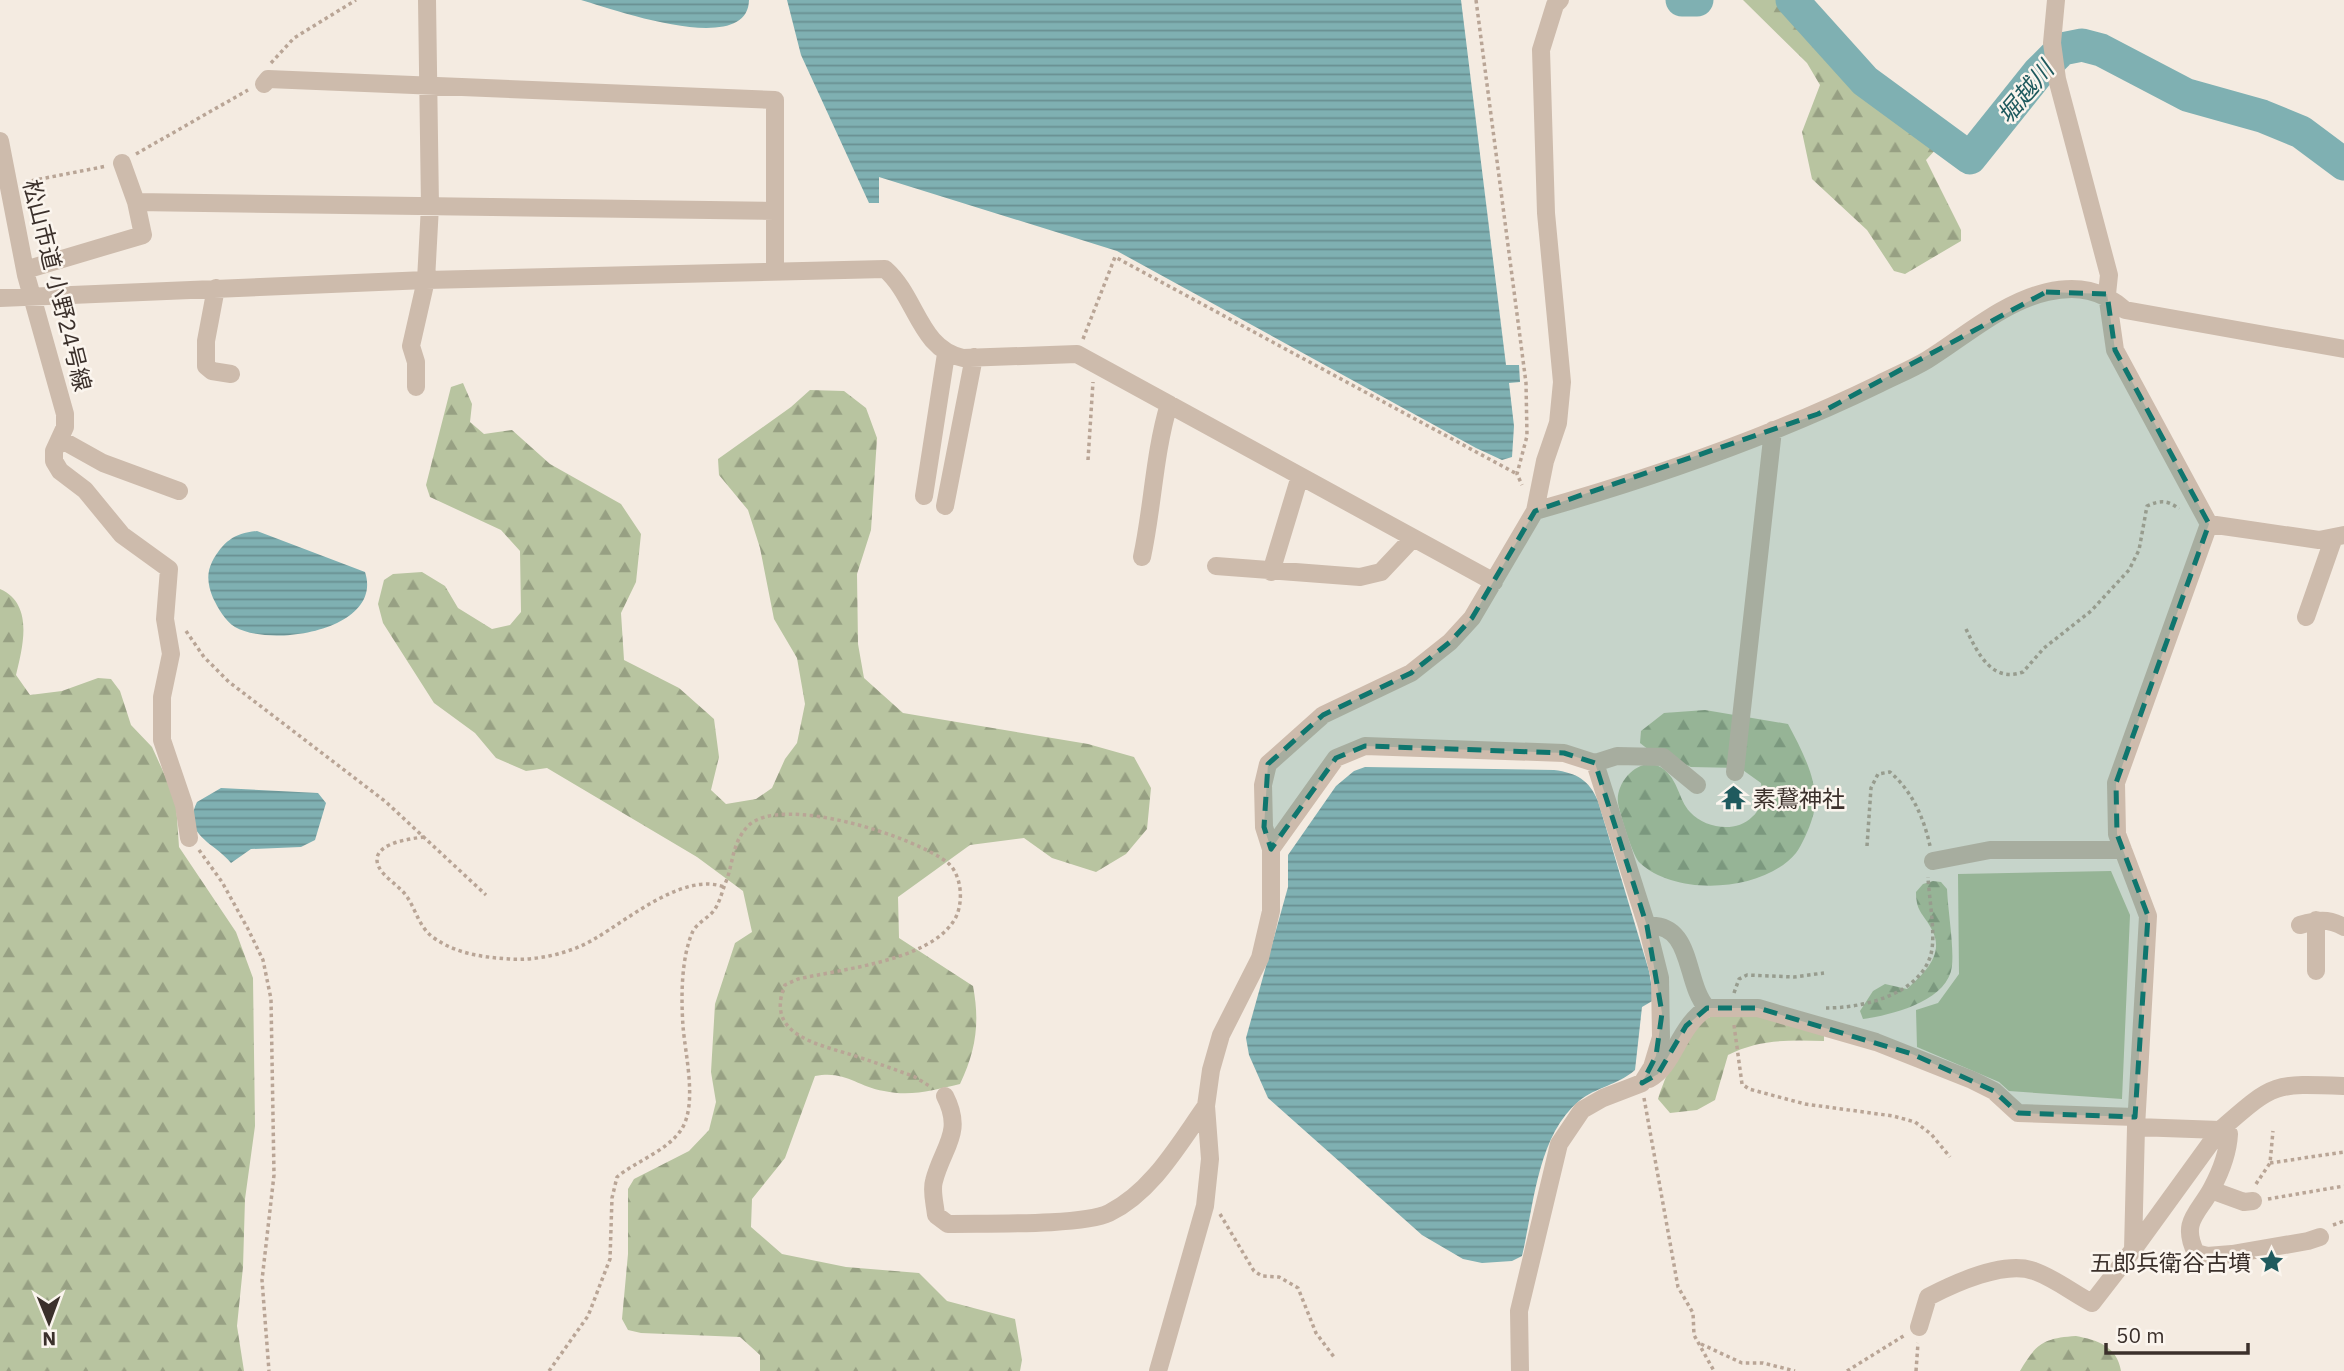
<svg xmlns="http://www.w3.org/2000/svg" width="2344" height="1371" font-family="'IBM Plex Sans','Noto Sans JP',sans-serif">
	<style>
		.green { fill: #b8c4a0 }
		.forest { fill: url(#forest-firs) }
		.water { fill: url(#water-rules) }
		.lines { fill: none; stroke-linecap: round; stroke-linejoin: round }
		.river { stroke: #7fb0b2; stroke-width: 33 }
		.path { stroke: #b9a596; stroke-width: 3.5; stroke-dasharray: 3.5 3.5; stroke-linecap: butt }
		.minor { stroke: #cdbbac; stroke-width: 18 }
		.marked { fill: #0f766e; fill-opacity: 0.2; stroke: #0f766e; stroke-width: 5; stroke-dasharray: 14 9; stroke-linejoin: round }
		.labels { text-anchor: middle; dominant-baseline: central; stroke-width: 5; stroke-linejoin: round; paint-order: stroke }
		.street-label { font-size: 23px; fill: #3b302b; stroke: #fbf5ee }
		.poi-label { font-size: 23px; fill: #3b302b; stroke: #fbf5ee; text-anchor: start }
		.water-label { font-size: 24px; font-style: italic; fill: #1f5a5e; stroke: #fbf5ee }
	</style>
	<defs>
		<pattern id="forest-firs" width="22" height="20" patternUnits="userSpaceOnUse" patternTransform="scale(1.75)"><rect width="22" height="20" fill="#b8c4a0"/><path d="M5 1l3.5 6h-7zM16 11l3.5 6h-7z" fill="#97a083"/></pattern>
		<pattern id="water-rules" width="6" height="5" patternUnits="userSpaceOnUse" patternTransform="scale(1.75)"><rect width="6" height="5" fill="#7fb0b2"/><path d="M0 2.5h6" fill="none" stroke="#699091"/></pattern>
	</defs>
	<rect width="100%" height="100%" fill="#f4ebe1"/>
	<path class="green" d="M2111,871l19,44 -8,184 -113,-8 -10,-9 -82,-35 -1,-37 22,-7 21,-29 -1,-100z"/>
	<path class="forest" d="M1743,0h41l78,85 76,62 -12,13 35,70v11l-56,33 -11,-3 -27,-41 -55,-51 -10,-47 18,-47 -13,-22z
		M463,383l9,21 -2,18 14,12 28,-4 38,34 71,40 20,30 -5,48 -15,31 3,47 55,28 35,31 5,38 -8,33 15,14 30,-5 16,-11 13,-29 12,-16 8,-39 -8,-46 -23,-39 -14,-71 -12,-38 -29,-35 -1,-16 73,-52 19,-17 34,1 22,17 11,30 -6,92 -14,44 1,70 6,34 39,35 185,31 46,13 17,31 -4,41 -21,25 -30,18 -44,-14 -28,-20 -54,7 -72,52 1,41 74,48c7,37 3,64 -13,98 -26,6 -49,13 -76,7 -28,-5 -39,-21 -69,-15l-30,82 -33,41 -1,28 31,27 64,13 73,6 28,28 68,18 7,41 -2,11h-260v-16l-20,-18 -99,-4 -13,-3 -6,-11 6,-65v-65l6,-10 55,-28 20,-21 7,-28 -5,-30 4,-68 20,-61 17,-11 -9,-41 -46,-34 -150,-89 -21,3 -30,-13 -21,-25 -41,-30 -51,-80 -5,-19 6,-24 9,-6 29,-2 23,14 13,22 34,21 18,-4 11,-13 -1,-61 -19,-21 -71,-33 -4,-12 25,-98z
		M0,589c34,15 23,57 16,86l14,20 32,-4 36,-13 13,1 9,12 11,34 21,22 16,35 8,21 3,44 57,85 17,46 2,148 -10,73 -2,68 -6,59 7,45h-244z
		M1705,710l83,14c14,27 35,63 24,95 -3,10 -10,26 -16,34 -32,39 -120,44 -156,10 -7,-6 -20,-49 -22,-60 -3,-22 23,-49 44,-35 17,12 16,31 28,44 16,17 46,21 62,5 10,-8 11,-22 9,-34l-21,-15 -49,-1 -42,-17 -9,-7 1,-12 23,-18z
		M1933,881l8,1 6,7c1,23 7,56 5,77 -4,35 -60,49 -89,53l-3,-8 13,-20 12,-7 22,5c16,-15 37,-33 26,-57 -8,-18 -17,-18 -17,-40l7,-8z
		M1752,1015l72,18v8c-35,-1 -65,-2 -96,14l-13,45 -18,10 -27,3 -12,-14c7,-22 27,-72 49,-81 12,-4 32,-2 45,-3z
		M2076,1336c21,4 41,10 45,35h-101c16,-27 23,-33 56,-35z"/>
	<path class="water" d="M581,0h168c-1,58 -137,9 -168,0z
		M787,0h674l45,365h13l1,17 -11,1 5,43 -2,31 -10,3 -26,-12 -359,-197 -238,-74v26h-10l-68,-148z
		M257,531l108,41c19,58 -94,76 -130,55 -10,-6 -17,-19 -22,-29 -5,-12 -7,-24 -1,-36 11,-20 22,-29 45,-31z
		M1365,767l189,3c23,3 35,10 44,31l51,170 5,29 -12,7 -7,63c-17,15 -39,17 -56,31 -42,35 -45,105 -57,155l-10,5 -30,2 -19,-4 -41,-24 -154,-137 -19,-43 -3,-17 42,-151v-32l48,-69 18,-15z
		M221,788l97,5 8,10 -11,37 -14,7 -50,2 -20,14c-16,-20 -50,-28 -34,-61z"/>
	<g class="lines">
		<path class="river" d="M1682,0h15
			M1792,0l73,81 105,77 68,-85 24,-24 20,-4 19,5 86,45 75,21 39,16 43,32"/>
		<path class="path" d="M1476,0l50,383 1,53 -10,38 5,11
			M271,63l23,-25 62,-38
			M136,154l112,-64
			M25,182l82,-16
			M1083,339l32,-82 402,217
			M1088,460l5,-78
			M1966,629c12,25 26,54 57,43l21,-24 47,-37 38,-41 10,-20 8,-44c13,-6 21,-6 32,3
			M186,631l18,26 25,25 157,120 100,93
			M424,837c-17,2 -62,8 -42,35 7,8 16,14 23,22 11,14 13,33 29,44 23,16 48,19 75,21 28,2 63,-6 87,-21 34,-20 88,-66 128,-51
			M1867,846l4,-58 7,-14 12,-2c22,19 34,46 40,74
			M199,850l23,32 26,47 15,31 8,39 3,176 -12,105 7,91
			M1734,993l5,-14 8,-4 47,2 30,-4
			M1826,1008c36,0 94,-13 105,-54 5,-19 -2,-56 -3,-77
			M1734,1025l8,59 7,5 56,15 88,12 22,6 16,12 19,23
			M1644,1098l34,189 15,26 1,22 20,36
			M2270,1163l74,-11
			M2256,1184l14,-21 3,-32
			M2268,1199l76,-13
			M1220,1214l34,57 8,5 17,1 19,11 18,45 18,24
			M2333,1225l11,-4
			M1701,1344l41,19h21l32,8
			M549,1371l39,-55 22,-57 2,-61 5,-21c19,-16 50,-26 64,-47 17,-25 4,-76 2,-104 -2,-28 -2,-69 10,-95 5,-9 17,-14 22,-22 5,-8 7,-17 10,-25 9,-21 6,-40 23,-58 33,-33 168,11 200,37 15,13 16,44 5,59 -26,39 -111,47 -155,57l-13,6c-21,50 33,59 67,70 22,7 42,14 63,22l16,10
			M1847,1371l58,-36
			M1916,1371l2,-28"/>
		<path class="minor" d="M2056,0l-4,43 5,36 52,196 -2,19 8,56 94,174 -93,259 1,51 31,82 -12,211 84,3c54,-47 52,-47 124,-44
			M264,84l4,-5 507,21v170
			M0,141l26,134 39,139v13l-11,24v10l6,10 25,19 37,45 47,34 -4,50 6,35 -9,43v43l22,65 5,33
			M136,202l638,9
			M25,270l118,-35 -7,-33 -14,-39
			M216,288l-10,53v25l6,5 19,3
			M0,298l426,-18 459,-11c32,28 34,80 78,89l114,-4 417,228
			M416,387v-25l-5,-16 15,-66 4,-74 -3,-206
			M60,439l43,24 76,28
			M924,496l22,-142
			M945,506l29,-149
			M1535,511c117,-33 235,-74 344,-127 16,-8 33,-15 48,-24 37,-23 76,-58 120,-68 31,-7 55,-2 78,18l219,39
			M2209,524l110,16 25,-5
			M1142,557c11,-51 12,-103 27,-153
			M1216,566l144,11 21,-5 32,-34
			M1271,572l29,-96
			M2306,617l27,-77
			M1595,763l22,-7 46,1 34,28
			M1735,772l38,-342
			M1271,849l65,-91 29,-12 199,7 31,10 52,163 13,52 1,59 -9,30 -10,16 -39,15 -21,12 -23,34 -40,167 1,60
			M1933,861l57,-11h133
			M2316,920v51
			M2300,925c17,-5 28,-7 44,2
			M1647,926c47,-4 37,57 60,82
			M1649,1079c26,-14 28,-51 58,-71h51l118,34 96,38 22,11 24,22 117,4
			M945,1096c19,37 -2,50 -11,85 -3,10 1,23 2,34l12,9c34,-1 134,2 161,-11 43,-21 70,-69 97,-107
			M2211,1190l33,12 9,-1
			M2133,1250l87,-120 9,4c-1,19 -8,37 -17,54 -13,25 -32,33 -16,65l11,3 25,-2 76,-13 12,-4
			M1919,1327l9,-30c25,-13 77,-37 106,-26 20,7 39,22 58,32l41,-53 3,-123
			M1158,1371l47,-165 5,-47 -4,-53 5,-36 10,-35 39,-77 11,-47v-62l-7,-22 -1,-42 5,-21 55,-49 88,-42 39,-31 22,-24 63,-107 10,-50 13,-38 4,-41 -16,-169 -5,-163 14,-45 5,-5"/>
	</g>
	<path class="marked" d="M2046,292l61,2 8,56 94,174 -93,259 1,51 31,82 -13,201 -117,-4 -24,-22 -82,-37 -154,-46h-51l-21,18 -28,48 -16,9 14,-27 6,-43 -15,-87 -52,-163 -31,-10 -199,-7 -29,12 -65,91 -7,-22 4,-63 55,-49 88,-42 39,-31 22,-24 63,-107 283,-97z"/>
	<defs>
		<symbol id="temple-bare" viewBox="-9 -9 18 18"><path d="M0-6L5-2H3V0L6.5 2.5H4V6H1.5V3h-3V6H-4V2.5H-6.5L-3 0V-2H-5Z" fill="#1f5a5e" stroke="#fbf5ee" stroke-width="2.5" paint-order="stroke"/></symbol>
		<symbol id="sight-bare" viewBox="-9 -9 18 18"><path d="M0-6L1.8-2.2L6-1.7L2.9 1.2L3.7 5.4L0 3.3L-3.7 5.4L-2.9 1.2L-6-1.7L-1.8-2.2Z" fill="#1f5a5e" stroke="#fbf5ee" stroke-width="2.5" paint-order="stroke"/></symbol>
	</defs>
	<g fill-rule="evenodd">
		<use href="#temple-bare" x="1716" y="780" width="35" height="35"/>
		<use href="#sight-bare" x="2254" y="1244" width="35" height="35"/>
	</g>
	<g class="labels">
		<g class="street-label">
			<text transform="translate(58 285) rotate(76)">松山市道 小野24号線</text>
		</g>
		<g class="poi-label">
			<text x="1753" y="798">素鵞神社</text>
			<text x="2251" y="1262" text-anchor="end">五郎兵衛谷古墳</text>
		</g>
		<g class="water-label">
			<text transform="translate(2025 92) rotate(-50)">堀越川</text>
		</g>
	</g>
	<g transform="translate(49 1322) rotate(179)" stroke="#fbf5ee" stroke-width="5" paint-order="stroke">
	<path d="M0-5L12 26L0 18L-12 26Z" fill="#3b302b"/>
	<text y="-10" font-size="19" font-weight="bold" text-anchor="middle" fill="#3b302b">N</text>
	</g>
	<path d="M2106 1343v10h142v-10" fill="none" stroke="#3b302b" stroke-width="3.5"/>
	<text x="2116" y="1343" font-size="21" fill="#3b302b" stroke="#fbf5ee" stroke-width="5" paint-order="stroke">50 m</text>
</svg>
